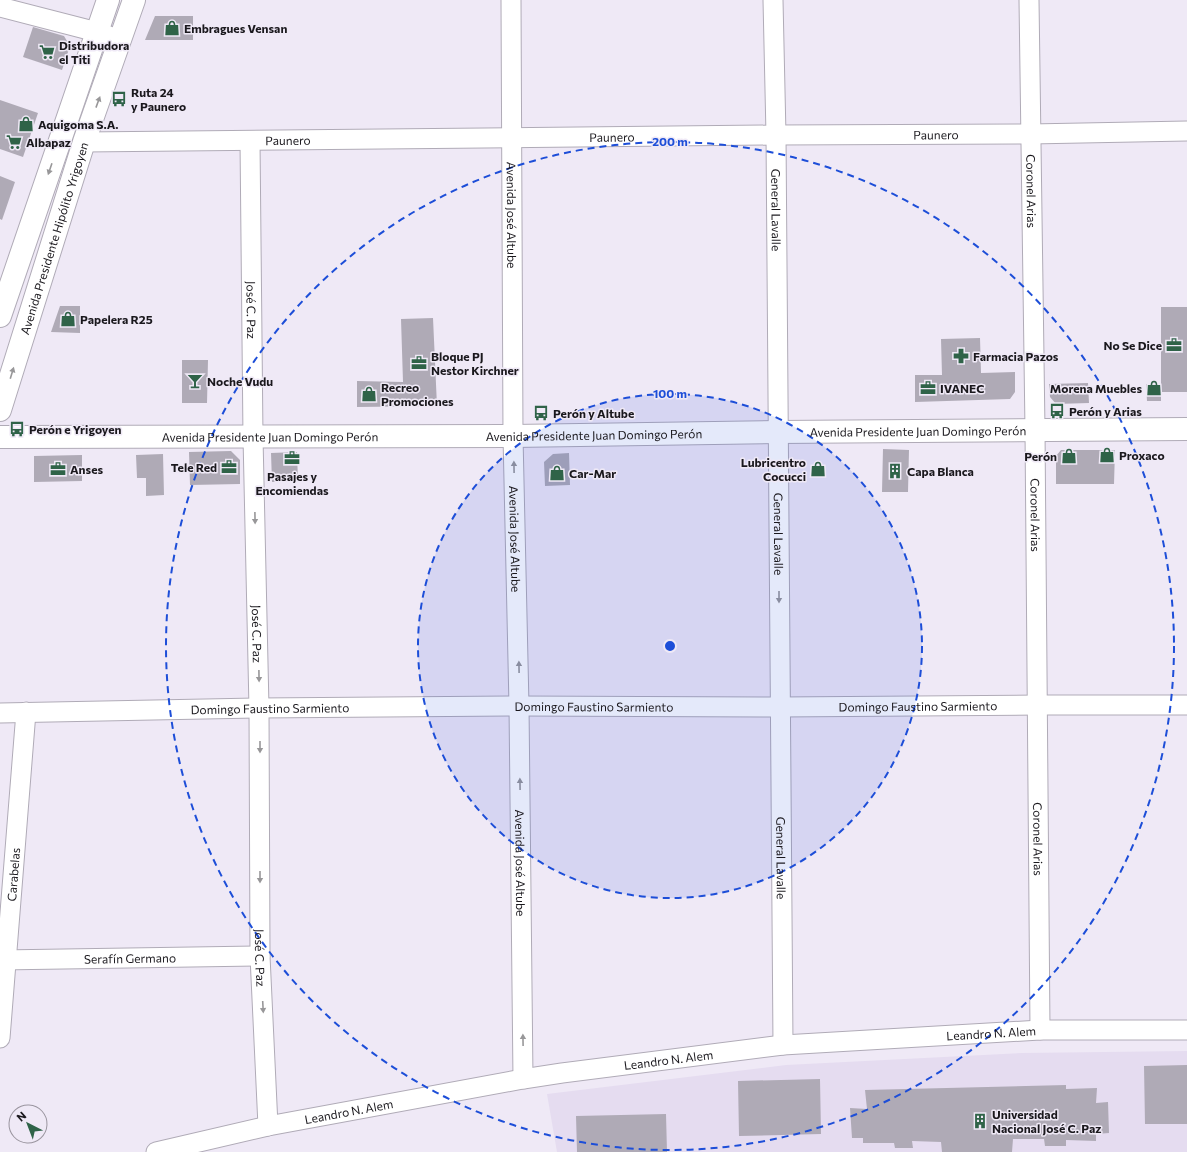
<svg xmlns="http://www.w3.org/2000/svg" width="1187" height="1152" font-family="Commissioner,sans-serif">
	<style>
		.built { fill: #e5dcf0 }
		.building { fill: #afaab6 }
		.lines { fill: none; stroke-linecap: round; stroke-linejoin: round }
		.minor-casing { stroke: #b0abb7; stroke-width: 21 }
		.major-casing { stroke: #b0abb7; stroke-width: 24 }
		.minor { stroke: #fff; stroke-width: 19 }
		.major { stroke: #fff; stroke-width: 22 }
		.oneway { fill: #989799 }
		.ring { fill: none; stroke: #1d4ed8; stroke-width: 2; stroke-dasharray: 7 5 }
		.labels { text-anchor: middle; dominant-baseline: central; stroke-width: 3; stroke-linejoin: round; paint-order: stroke }
		.poi-label { font-size: 12px; font-weight: bold; fill: #1a181d; stroke: #efe9f6; text-anchor: start }
		.street-label { font-size: 12px; fill: #1a181d; stroke: #efe9f6 }
		.centre { fill: #1d4ed8; stroke: #efe9f6; stroke-width: 2 }
		.ring-label { font-size: 12px; text-anchor: middle; font-weight: bold; fill: #1d4ed8; stroke: #efe9f6; stroke-width: 3; stroke-linejoin: round; paint-order: stroke }
	</style>
	<rect width="100%" height="100%" fill="#efe9f6"/>
	<path class="built" d="M1187,1051v101h-630l-10,-58 239,-29 236,-12z"/>
	<path class="building" d="M155,16h38v24h-48z
		M33,27l31,9 6,10 -8,24 -39,-13z
		M0,100l38,13 -15,44 -23,-8z
		M0,176l15,6 -13,38 -2,-1z
		M60,306h20v27l-29,-1z
		M1161,307h26v85h-26v9h-14l-1,-17h15z
		M433,318l4,88 -80,1v-26l46,1 -2,-63z
		M980,338l1,35 34,-1v20l-5,7 -95,3v-27h27l-1,-36z
		M182,360h26l-1,43h-25z
		M1088,383l1,20 -33,1 -6,-7 -1,-13z
		M883,449l26,1 -1,42h-26z
		M1061,450h54l-1,34h-58v-28z
		M231,451l9,9v24l-50,1 -1,-33z
		M297,452l1,30h-26l-1,-29z
		M569,453l1,32 -25,1 -1,-24 9,-8z
		M163,454l1,41 -18,1v-18h-9l-1,-23z
		M82,455v26l-48,1v-26z
		M1187,1065v59h-42l-1,-58z
		M820,1079l1,55 -82,2 -1,-55z
		M1066,1085v4l31,-1 -1,15 12,-1 1,31 -13,1v7l-30,-1v6h-21l-1,-7h-31l-1,13h-70l-1,-10 -29,-1 1,7h-18l-1,-5h-31v-5h-11l-2,-30 17,1 -2,-19z
		M666,1114l1,38h-90l-1,-36z"/>
	<g class="lines">
		<defs>
			<g id="minor">
				<path id="s1" d="M511,0l2,436 6,270 4,373"/>
				<path id="s2" d="M773,0l3,135 7,910"/>
				<path id="s3" d="M1029,0l6,430 5,600"/>
				<path d="M0,7l97,25 24,8"/>
				<path id="s4" d="M250,141l3,296 6,271 1,248 8,170"/>
				<path id="s5" d="M84,142l692,-7 254,-1 157,-3"/>
				<path id="s6" d="M0,713l259,-5 260,-2 261,1 258,-2h149"/>
				<path id="s7" d="M0,960l260,-4"/>
				<path id="s8" d="M0,1038l26,-326"/>
				<path id="s9" d="M156,1152l112,-26 255,-47 39,-6 221,-28 257,-15h147"/>
			</g>
			<g id="major">
				<path d="M0,316l108,-316"/>
				<path id="s10" d="M0,410l84,-268 50,-142"/>
				<path id="s11" d="M0,437l513,-1 265,-4 409,-3"/>
			</g>
		</defs>
		<use href="#minor" class="minor-casing"/>
		<use href="#major" class="major-casing"/>
		<use href="#minor" class="minor"/>
		<use href="#major" class="major"/>
	</g>
	<defs><path id="oneway-solid" d="M-6-.8H1V-3.2L6.5 0L1 3.2V.8H-6Z"/></defs>
	<g class="oneway">
		<use href="#oneway-solid" transform="translate(98 102) rotate(-70)"/>
		<use href="#oneway-solid" transform="translate(50 169) rotate(109)"/>
		<use href="#oneway-solid" transform="translate(12 373) rotate(-73)"/>
		<use href="#oneway-solid" transform="translate(514 467) rotate(-91)"/>
		<use href="#oneway-solid" transform="translate(255 518) rotate(89)"/>
		<use href="#oneway-solid" transform="translate(779 597) rotate(90)"/>
		<use href="#oneway-solid" transform="translate(519 667) rotate(-91)"/>
		<use href="#oneway-solid" transform="translate(259 676) rotate(89)"/>
		<use href="#oneway-solid" transform="translate(260 747) rotate(90)"/>
		<use href="#oneway-solid" transform="translate(520 784) rotate(-91)"/>
		<use href="#oneway-solid" transform="translate(260 877) rotate(90)"/>
		<use href="#oneway-solid" transform="translate(263 1007) rotate(87)"/>
		<use href="#oneway-solid" transform="translate(523 1040) rotate(-91)"/>
	</g>
	<circle cx="670" cy="646" r="252" fill="#1d4ed8" fill-opacity=".12"/>
	<g class="ring">
		<circle cx="670" cy="646" r="252"/>
		<circle cx="670" cy="646" r="504"/>
	</g>
	<defs>
		<symbol id="shop-bare" viewBox="-9 -9 18 18"><path d="M-5-2.5h2.3a2.7 3.5 0 0 1 5.4 0H5L5.5 6h-11ZM-1.5-2.5h3a1.5 2.3 0 0 0-3 0Z" fill="#2f6348" stroke="#efe9f6" stroke-width="2.5" paint-order="stroke"/></symbol>
		<symbol id="supermarket-bare" viewBox="-9 -9 18 18"><path d="M-6-5.5h2.5l.6 2H6L4.5 2H-2.5L-4.4-4H-6ZM-1.5 3.2a1.3 1.3 0 1 0 .1 0ZM3 3.2a1.3 1.3 0 1 0 .1 0Z" fill="#2f6348" stroke="#efe9f6" stroke-width="2.5" paint-order="stroke"/></symbol>
		<symbol id="bus-bare" viewBox="-9 -9 18 18"><path d="M-5-6H5V4H4V6H2V4H-2V6H-4V4H-5ZM-3.5-4V0h7V-4ZM-3.5 1.2v1.5H-2V1.2ZM2 1.2v1.5H3.5V1.2Z" fill="#2f6348" stroke="#efe9f6" stroke-width="2.5" paint-order="stroke"/></symbol>
		<symbol id="office-bare" viewBox="-9 -9 18 18"><path d="M-6-3h4V-5.5h4V-3h4V5H-6ZM-1-4.5V-3h2v-1.5ZM-6 0V1H6V0Z" fill="#2f6348" stroke="#efe9f6" stroke-width="2.5" paint-order="stroke"/></symbol>
		<symbol id="pharmacy-bare" viewBox="-9 -9 18 18"><path d="M-2-6h4v4h4v4h-4v4h-4v-4h-4v-4h4Z" fill="#2f6348" stroke="#efe9f6" stroke-width="2.5" paint-order="stroke"/></symbol>
		<symbol id="bar-bare" viewBox="-9 -9 18 18"><path d="M-6-5H6L.8 .8V4.5H3.5V6h-7V4.5H-.8V.8Z" fill="#2f6348" stroke="#efe9f6" stroke-width="2.5" paint-order="stroke"/></symbol>
		<symbol id="building-bare" viewBox="-9 -9 18 18"><path d="M-4-6H4V6H1V3H-1V6H-4ZM-2.5-4.3h1.7v1.8h-1.7ZM.8-4.3h1.7v1.8H.8ZM-2.5-1h1.7V.8h-1.7ZM.8-1h1.7V.8H.8Z" fill="#2f6348" stroke="#efe9f6" stroke-width="2.5" paint-order="stroke"/></symbol>
	</defs>
	<g fill-rule="evenodd">
		<use href="#shop-bare" x="161" y="17" width="22" height="22"/>
		<use href="#supermarket-bare" x="36" y="41" width="22" height="22"/>
		<use href="#bus-bare" x="108" y="88" width="22" height="22"/>
		<use href="#shop-bare" x="15" y="113" width="22" height="22"/>
		<use href="#supermarket-bare" x="3" y="131" width="22" height="22"/>
		<use href="#shop-bare" x="57" y="308" width="22" height="22"/>
		<use href="#office-bare" x="1163" y="334" width="22" height="22"/>
		<use href="#pharmacy-bare" x="950" y="345" width="22" height="22"/>
		<use href="#office-bare" x="408" y="352" width="22" height="22"/>
		<use href="#bar-bare" x="184" y="370" width="22" height="22"/>
		<use href="#office-bare" x="917" y="377" width="22" height="22"/>
		<use href="#shop-bare" x="1143" y="377" width="22" height="22"/>
		<use href="#shop-bare" x="358" y="383" width="22" height="22"/>
		<use href="#bus-bare" x="1046" y="400" width="22" height="22"/>
		<use href="#bus-bare" x="530" y="402" width="22" height="22"/>
		<use href="#bus-bare" x="6" y="418" width="22" height="22"/>
		<use href="#shop-bare" x="1096" y="444" width="22" height="22"/>
		<use href="#shop-bare" x="1058" y="445" width="22" height="22"/>
		<use href="#office-bare" x="281" y="447" width="22" height="22"/>
		<use href="#office-bare" x="218" y="456" width="22" height="22"/>
		<use href="#office-bare" x="47" y="458" width="22" height="22"/>
		<use href="#shop-bare" x="807" y="458" width="22" height="22"/>
		<use href="#building-bare" x="884" y="460" width="22" height="22"/>
		<use href="#shop-bare" x="546" y="462" width="22" height="22"/>
		<use href="#building-bare" x="969" y="1110" width="22" height="22"/>
	</g>
	<g class="labels">
		<g class="poi-label">
			<text x="184" y="28">Embragues Vensan</text>
			<text x="59" y="45">Distribudora<tspan x="59" dy="14">el Titi</tspan></text>
			<text x="131" y="92">Ruta 24<tspan x="131" dy="14">y Paunero</tspan></text>
			<text x="38" y="124">Aquigoma S.A.</text>
			<text x="26" y="142">Albapaz</text>
			<text x="80" y="319">Papelera R25</text>
			<text x="1162" y="345" text-anchor="end">No Se Dice</text>
			<text x="431" y="356">Bloque PJ<tspan x="431" dy="14">Nestor Kirchner</tspan></text>
			<text x="973" y="356">Farmacia Pazos</text>
			<text x="207" y="381">Noche Vudu</text>
			<text x="381" y="387">Recreo<tspan x="381" dy="14">Promociones</tspan></text>
			<text x="940" y="388">IVANEC</text>
			<text x="1142" y="388" text-anchor="end">Morena Muebles</text>
			<text x="1069" y="411">Perón y Arias</text>
			<text x="553" y="413">Perón y Altube</text>
			<text x="29" y="429">Perón e Yrigoyen</text>
			<text x="1119" y="455">Proxaco</text>
			<text x="1057" y="456" text-anchor="end">Perón</text>
			<text x="806" y="462" text-anchor="end">Lubricentro<tspan x="806" dy="14">Cocucci</tspan></text>
			<text x="217" y="467" text-anchor="end">Tele Red</text>
			<text x="70" y="469">Anses</text>
			<text x="907" y="471">Capa Blanca</text>
			<text x="569" y="473">Car-Mar</text>
			<text x="292" y="476" text-anchor="middle">Pasajes y<tspan x="292" dy="14">Encomiendas</tspan></text>
			<text x="992" y="1114">Universidad<tspan x="992" dy="14">Nacional José C. Paz</tspan></text>
		</g>
		<g class="street-label">
			<text stroke="none"><textPath href="#s5" startOffset="852">Paunero</textPath></text>
			<text stroke="none"><textPath href="#s5" startOffset="528">Paunero</textPath></text>
			<text stroke="none"><textPath href="#s5" startOffset="204">Paunero</textPath></text>
			<text stroke="none"><textPath href="#s3" startOffset="191">Coronel Arias</textPath></text>
			<text stroke="none"><textPath href="#s2" startOffset="210">General Lavalle</textPath></text>
			<text stroke="none"><textPath href="#s1" startOffset="215">Avenida José Altube</textPath></text>
			<text stroke="none"><textPath href="#s10" startOffset="180">Avenida Presidente Hipólito Yrigoyen</textPath></text>
			<text stroke="none"><textPath href="#s4" startOffset="169">José C. Paz</textPath></text>
			<text stroke="none"><textPath href="#s11" startOffset="918">Avenida Presidente Juan Domingo Perón</textPath></text>
			<text stroke="none"><textPath href="#s11" startOffset="594">Avenida Presidente Juan Domingo Perón</textPath></text>
			<text stroke="none"><textPath href="#s11" startOffset="270">Avenida Presidente Juan Domingo Perón</textPath></text>
			<text stroke="none"><textPath href="#s3" startOffset="515">Coronel Arias</textPath></text>
			<text stroke="none"><textPath href="#s2" startOffset="534">General Lavalle</textPath></text>
			<text stroke="none"><textPath href="#s1" startOffset="539">Avenida José Altube</textPath></text>
			<text stroke="none"><textPath href="#s4" startOffset="493">José C. Paz</textPath></text>
			<text stroke="none"><textPath href="#s6" startOffset="594">Domingo Faustino Sarmiento</textPath></text>
			<text stroke="none"><textPath href="#s6" startOffset="918">Domingo Faustino Sarmiento</textPath></text>
			<text stroke="none"><textPath href="#s6" startOffset="270">Domingo Faustino Sarmiento</textPath></text>
			<text stroke="none"><textPath href="#s3" startOffset="839">Coronel Arias</textPath></text>
			<text stroke="none"><textPath href="#s2" startOffset="858">General Lavalle</textPath></text>
			<text stroke="none"><textPath href="#s1" startOffset="863">Avenida José Altube</textPath></text>
			<text stroke="none"><textPath href="#s8" startOffset="164">Carabelas</textPath></text>
			<text stroke="none"><textPath href="#s7" startOffset="130">Serafín Germano</textPath></text>
			<text stroke="none"><textPath href="#s4" startOffset="817">José C. Paz</textPath></text>
			<text stroke="none"><textPath href="#s9" startOffset="845">Leandro N. Alem</textPath></text>
			<text stroke="none"><textPath href="#s9" startOffset="521">Leandro N. Alem</textPath></text>
			<text stroke="none"><textPath href="#s9" startOffset="197">Leandro N. Alem</textPath></text>
		</g>
	</g>
	<circle cx="670" cy="646" r="6" class="centre"/>
	<g class="ring-label">
		<text x="670" y="146">200 m</text>
		<text x="670" y="398">100 m</text>
	</g>
	<g transform="translate(28 1124) rotate(318)"><circle r="19" fill="#efe9f6" stroke="#9a959f"/>
	<path d="M0-3L7 15L0 10L-7 15Z" fill="#2f6348"/>
	<text y="-6" font-size="11" font-weight="bold" text-anchor="middle" fill="#1a181d">N</text>
	</g>
</svg>
